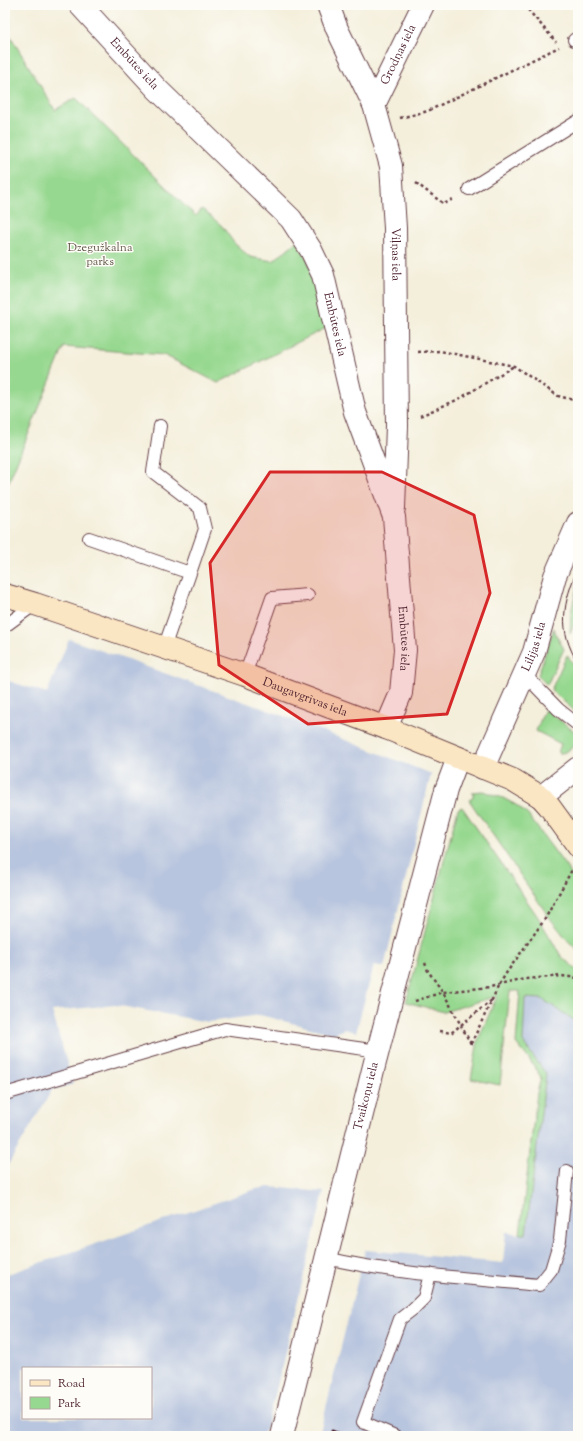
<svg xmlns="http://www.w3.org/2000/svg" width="583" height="1441" font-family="'Sorts Mill Goudy',serif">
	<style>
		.industrial { fill: #b8c5de; fill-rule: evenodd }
		.green { fill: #96d88f; stroke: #707c5d }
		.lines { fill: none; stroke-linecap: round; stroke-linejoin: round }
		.service-casing { stroke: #643e45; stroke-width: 14 }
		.minor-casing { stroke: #643e45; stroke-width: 24 }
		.tertiary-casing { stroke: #643e45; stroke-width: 24 }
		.secondary-casing { stroke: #643e45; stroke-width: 24 }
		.path { stroke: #643e45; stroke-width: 2.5; stroke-dasharray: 3 3; stroke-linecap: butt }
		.service { stroke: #fff; stroke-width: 12 }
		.minor { stroke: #fff; stroke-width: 22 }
		.tertiary { stroke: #fff; stroke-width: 22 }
		.secondary { stroke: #fbe6c3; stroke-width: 22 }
		.tram { stroke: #4a1f2b; stroke-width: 1 }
		.rail { stroke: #4a1f2b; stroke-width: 3 }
		.marked { fill: #d62828; fill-opacity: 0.2; stroke: #d62828; stroke-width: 3; stroke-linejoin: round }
		.labels { text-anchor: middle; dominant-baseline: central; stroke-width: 3; stroke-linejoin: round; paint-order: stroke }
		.street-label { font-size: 12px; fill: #4a1f2b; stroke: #fdfcf7 }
		.park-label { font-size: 12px; fill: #615649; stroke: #fdfcf7 }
	</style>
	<rect width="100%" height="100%" fill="#fdfcf7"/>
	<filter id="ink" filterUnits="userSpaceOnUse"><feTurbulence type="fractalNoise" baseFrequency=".025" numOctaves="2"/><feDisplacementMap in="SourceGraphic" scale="8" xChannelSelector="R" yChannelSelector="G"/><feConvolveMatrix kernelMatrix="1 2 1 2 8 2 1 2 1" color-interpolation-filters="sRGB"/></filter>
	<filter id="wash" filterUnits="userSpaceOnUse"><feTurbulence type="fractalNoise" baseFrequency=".012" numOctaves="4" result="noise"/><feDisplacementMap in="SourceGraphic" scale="16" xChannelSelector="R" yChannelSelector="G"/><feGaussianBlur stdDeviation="0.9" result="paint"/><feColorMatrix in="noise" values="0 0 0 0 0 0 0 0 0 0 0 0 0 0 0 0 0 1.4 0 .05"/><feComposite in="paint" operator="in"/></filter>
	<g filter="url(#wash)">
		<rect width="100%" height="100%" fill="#f4efdb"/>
		<path class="industrial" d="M69,639l226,81 136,54 -47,193 -10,-2 -18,67 -12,-3 -10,5 -74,-19 -52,7 -93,-17 -63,6 21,73 -21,6 -47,80v-490l42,13z
			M520,991h20l38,24v421h-259l46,-186 138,13 3,-31 14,2 17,-141 4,-16 -12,-18 -13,-16z
			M270,1187l54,5 -53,219 -8,25h-258v-161l251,-86zM23,1368h128v50h-128z"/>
		<path class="green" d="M5,20l3,12 47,78 21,-12 107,106 13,12 6,-7 20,17 12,17 16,14 23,4 24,-20 11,20 18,67 -108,55 -54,-28 -100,-8 -59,144z
			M578,583v32l-8,19 1,-21z
			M554,628l2,7 8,14 -17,36 -9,-10z
			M567,655l11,15v44l-27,-24z
			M545,709l33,25v8c-6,6 -12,12 -20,11l3,-9 -25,-13z
			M483,791l20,7 13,7 12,10 50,68v67l-9,-8 -20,-25 -80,-117 4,-2v-6z
			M462,807l76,110 23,39 17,15v50l-4,-1 -32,-21 -17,-1 -2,44 23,32 -20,160h-6l17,-141 4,-16 -12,-18 -13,-16 4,-52h-10l-10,94 -29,-6 7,-39 19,-44 -53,16 -38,-10 52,-193z"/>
	</g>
	<g filter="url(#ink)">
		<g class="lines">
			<defs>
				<path id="service" d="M574,40l4,-3
					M469,189l109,-68
					M160,426l-7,46 47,36 5,21 -15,44
					M89,538l101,35 -26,75
					M5,626l30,-22
					M524,674l34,35 20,16
					M245,675l27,-77 36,-3
					M5,1094l220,-65 153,22
					M326,1258c69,16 142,20 213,27l12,-15 9,-30 7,-69
					M395,1436l-32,-14 37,-103 13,-10 11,-11 6,-24"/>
				<g id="minor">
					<path id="s1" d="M80,5l77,84 134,130 20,31 12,25 32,137 39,105 11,133 -4,43 -15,35"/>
					<path id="s2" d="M328,5l9,24 37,76 17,61 4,62 2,198 -3,82"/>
					<path id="s3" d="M374,105l49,-100"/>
					<path d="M541,797l37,-29"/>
					<path id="s4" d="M282,1436l92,-370 72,-276 12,-32"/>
				</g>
				<g id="tertiary">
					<path id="s5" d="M483,768l51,-116 21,-76 23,-53"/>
				</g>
				<g id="secondary">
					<path id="s6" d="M5,595l30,9 210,71 141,53 127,52 28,17 8,9 29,40"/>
				</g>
			</defs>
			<use href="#service" class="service-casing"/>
			<use href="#minor" class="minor-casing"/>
			<use href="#tertiary" class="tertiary-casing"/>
			<use href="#secondary" class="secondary-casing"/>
			<path class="path" d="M524,5l32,37
				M400,118l28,-7 131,-64
				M416,183l28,21 11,-6
				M418,352l22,-1 74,15 44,30 20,5
				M420,416l39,-17 55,-33
				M425,963l3,8 15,21 28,52
				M415,1001l28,-9 47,-5 36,-8 36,-3 16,2
				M440,1031l11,2 41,-33
				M471,1044l28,-59 8,-13 38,-53 28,-51"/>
			<use href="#service" class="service"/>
			<use href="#minor" class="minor"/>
			<use href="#tertiary" class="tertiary"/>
			<use href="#secondary" class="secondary"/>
			<path class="tram" d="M578,568c-15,35 -21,61 0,95"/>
			<path class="rail" d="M332,1431l12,5"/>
		</g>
	</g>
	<path class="marked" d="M270,472h112l92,43 16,78 -43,121 -139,10 -89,-59 -9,-102z"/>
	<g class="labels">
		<g class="street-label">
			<text stroke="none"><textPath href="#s3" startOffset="56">Grodņas iela</textPath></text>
			<text stroke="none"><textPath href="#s1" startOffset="80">Embūtes iela</textPath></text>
			<text stroke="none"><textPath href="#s2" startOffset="262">Viļņas iela</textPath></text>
			<text stroke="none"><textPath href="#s1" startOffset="416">Embūtes iela</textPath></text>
			<text stroke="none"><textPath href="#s1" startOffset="740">Embūtes iela</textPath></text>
			<text stroke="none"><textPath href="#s5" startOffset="132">Lilijas iela</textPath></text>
			<text stroke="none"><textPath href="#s6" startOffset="317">Daugavgrīvas iela</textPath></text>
			<text stroke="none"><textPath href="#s4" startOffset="350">Tvaikoņu iela</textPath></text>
		</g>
		<g class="park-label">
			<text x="100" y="248">Dzegužkalna<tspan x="100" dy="14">parks</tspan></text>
		</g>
	</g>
	<rect width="583" height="1441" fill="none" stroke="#fdfcf7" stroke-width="20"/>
	<rect x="22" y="1367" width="130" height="52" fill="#fdfcf7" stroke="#b5a4a5"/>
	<rect x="30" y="1380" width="20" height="6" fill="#fbe6c3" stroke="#b5a4a5"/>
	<text x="58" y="1387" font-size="12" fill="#4a1f2b">Road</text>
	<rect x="30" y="1397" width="20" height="12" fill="#96d88f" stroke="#b5a4a5"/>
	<text x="58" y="1407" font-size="12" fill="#4a1f2b">Park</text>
</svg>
